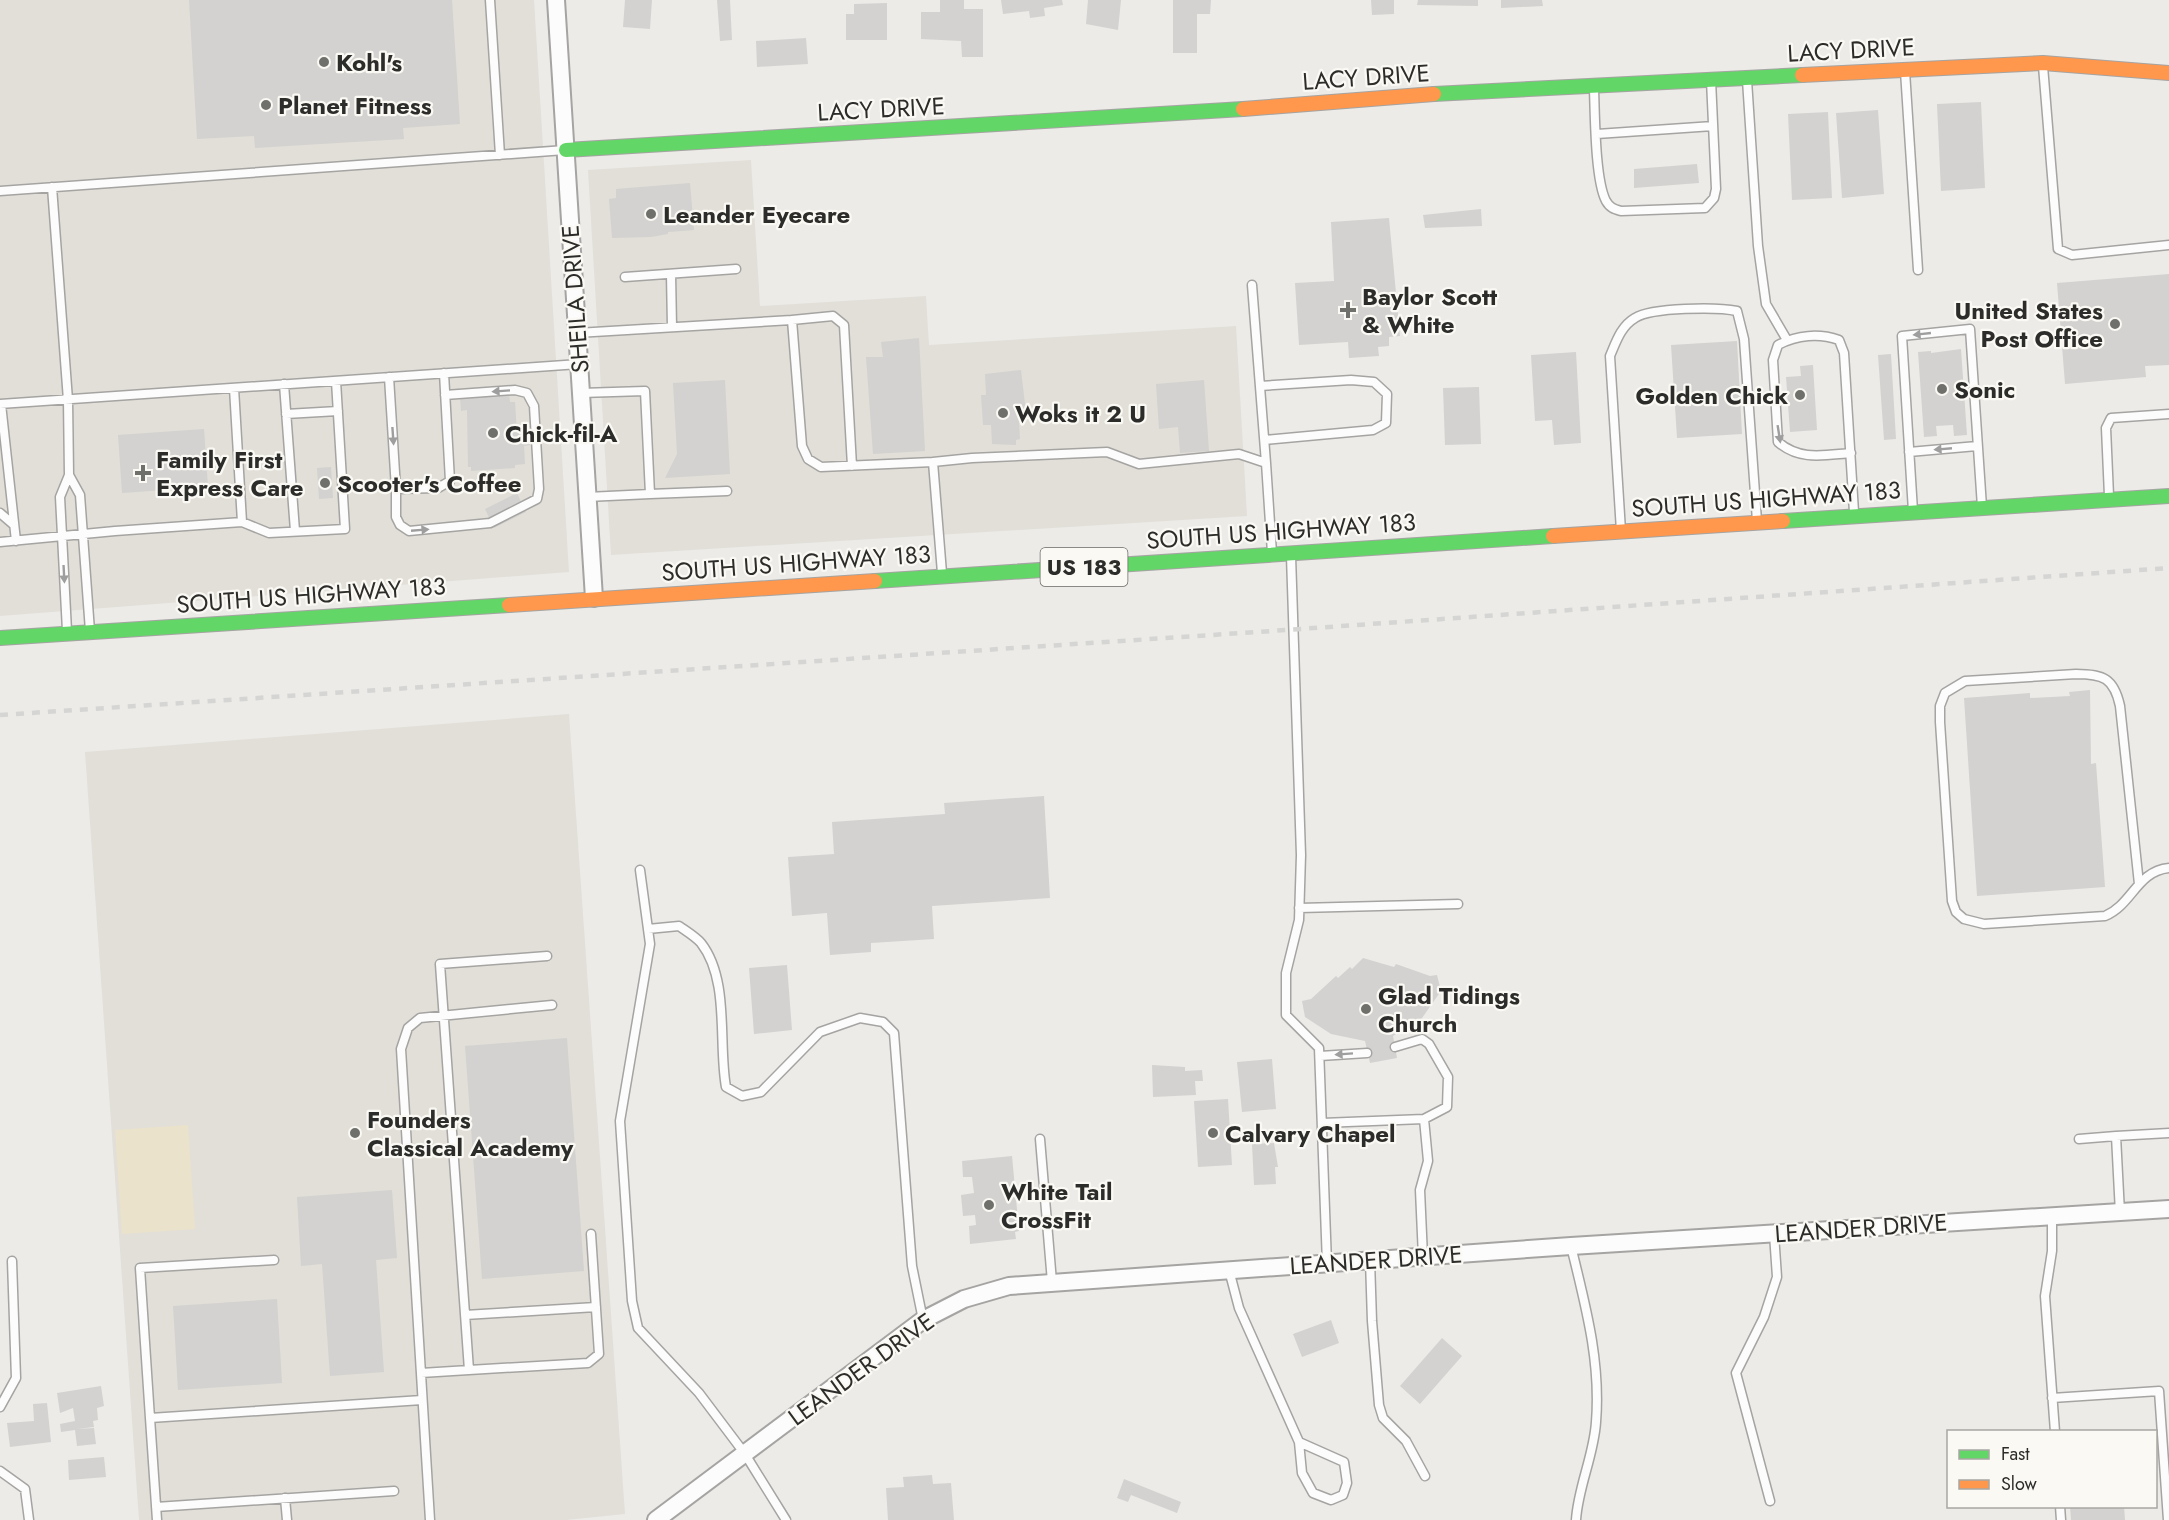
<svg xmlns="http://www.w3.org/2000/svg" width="2169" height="1520" font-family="Jost,sans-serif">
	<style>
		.built { fill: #e1dfd7 }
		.green { fill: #eae2cb }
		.building { fill: #d3d2d0 }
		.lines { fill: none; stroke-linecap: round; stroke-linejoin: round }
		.lane-casing { stroke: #a5a4a2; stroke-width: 11 }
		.street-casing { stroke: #a5a4a2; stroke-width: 20 }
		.fast-casing { stroke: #a5a4a2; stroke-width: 16 }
		.slow-casing { stroke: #a5a4a2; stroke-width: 16 }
		.lane { stroke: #fcfcfc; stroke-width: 8 }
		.street { stroke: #fcfcfc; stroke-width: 16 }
		.fast { stroke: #63d668; stroke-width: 14 }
		.slow { stroke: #ff974d; stroke-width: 14 }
		.rail { stroke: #d5d5d4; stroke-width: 4.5; stroke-dasharray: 8 8; stroke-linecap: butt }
		.oneway { fill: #9e9e9e }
		.poi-dot { fill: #6f6f6c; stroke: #fbf9f4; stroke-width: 2 }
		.labels { text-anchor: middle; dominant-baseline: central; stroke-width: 4.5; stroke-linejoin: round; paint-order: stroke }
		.shield { fill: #fbf9f4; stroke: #6a6a67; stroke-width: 1.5 }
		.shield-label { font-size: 22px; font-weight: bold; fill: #2c2c2a }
		.street-label { font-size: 24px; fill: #2c2c2a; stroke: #fbf9f4 }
		.poi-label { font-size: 24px; font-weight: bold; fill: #2c2c2a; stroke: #fbf9f4; text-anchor: start }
	</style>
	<rect width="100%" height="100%" fill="#ecebe8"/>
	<path class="built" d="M0,0h534l35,572 -569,44z
		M751,160l9,146 166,-10 3,49 307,-19 11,190 -636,39 -23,-385z
		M569,714l56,800 -59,6h-427l-54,-768z"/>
	<path class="green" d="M188,1125l7,104 -73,5 -7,-104z"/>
	<path class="building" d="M189,0h263l8,124 -57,4 1,11 -149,9 -1,-12 -57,3z
		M625,0h27l-2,29 -27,-2z
		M717,0h13l2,40 -12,1z
		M940,0h24v9h19v48h-21l-1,-16 -40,-2v-27h19z
		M1001,0h61l1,5 -19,3 1,8 -15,2 -1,-7 -26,3z
		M1088,0h33l-3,30 -32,-6z
		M1173,0h38l-1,14h-13v39h-24z
		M1371,0h23v14l-22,1z
		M1418,0h60v6l-61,-1z
		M1501,0h41l1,6 -42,2z
		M887,3v37h-41v-26h8v-10z
		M806,38l2,26 -51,3 -1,-26z
		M1981,102l4,86 -44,3 -4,-87z
		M1878,110l6,84 -42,4 -6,-85z
		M1828,112l4,86 -40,2 -4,-86z
		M1697,164l2,19 -65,5v-19z
		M690,183l4,47 -26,2v2l-17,3 -39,1 -3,-39 7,-1v-9z
		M1481,209l1,17 -57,2 -2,-13z
		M1389,218l11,118 -11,1v9l-11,1 1,9 -30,2 -1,-16 -49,3 -4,-62 39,-2 -3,-59z
		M2169,274v91l-24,1 1,11 -81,7 -8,-101z
		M919,338l6,113 -52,3 -7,-97h17l-2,-15z
		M1737,341l5,93 -65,4 -6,-93z
		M1961,349l6,86 -13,1 -1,-11 -17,1 1,10 -13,1 -6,-85 13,-1v2z
		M1576,352l5,91 -27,2 -2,-25 -17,1 -4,-66z
		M1891,354l5,85 -12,1 -6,-85z
		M1813,365l4,65 -27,2 -4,-55 15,-1 -1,-10z
		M1021,370l4,34 -1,18h-5l1,17 -4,1v5l-24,-1 -1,-19h-8l-2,-30h5l-1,-21z
		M725,380l5,94 -65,4 12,-24 -4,-71z
		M1204,380l5,71 -29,2 -2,-26 -19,2 -3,-45z
		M1479,387l2,57 -36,1 -2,-57z
		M509,394l1,8h5l2,31 12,-1 1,13 -6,1 1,18 -10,1v3l-44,3v-4h-3l-1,-57 -6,1 -1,-14z
		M204,429l4,58 -86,6 -4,-58z
		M331,467l2,31 -14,1 -2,-31z
		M517,493l9,19 -32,16 -9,-19z
		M2090,690l1,74 5,-1 9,124 -128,9 -13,-198 66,-5v5l40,-2 -1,-4z
		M1044,796l6,102 -118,8 2,33 -63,4v9l-41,3 -3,-42 -35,3 -4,-59 46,-3 -2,-32 113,-8 -1,-11z
		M1363,958l31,9 2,-3 34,12 7,-1 4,16 -19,27 -29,18 4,22 -27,5 -5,-22 -34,-7 -26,-17 -3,-16 9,-2 25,-23 2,2 12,-11 2,2z
		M787,965l5,65 -38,4 -5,-66z
		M567,1038l17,233 -102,8 -17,-233z
		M1272,1059l4,50 -34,3 -5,-50z
		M1152,1065l33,2v4l17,-1 1,11h-8l1,14 -43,2z
		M1228,1099l4,66 -34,2 -4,-66z
		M1274,1143l4,24h-3l1,17 -22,1 -2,-41z
		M1012,1156l7,75 -4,1 1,7 -46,5 -1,-18 7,-1 -1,-10 -12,1 -2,-21 13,-2 -2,-16h-9l-1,-16z
		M392,1190l5,68 -21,2 8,112 -54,4 -8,-112 -21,2 -4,-69z
		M277,1299l5,84 -104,7 -5,-84z
		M1331,1320l8,23 -37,14 -9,-23z
		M1442,1338l20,18 -42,48 -20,-18z
		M101,1386l3,20 -7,2 1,12 -5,1 1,6 -17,2 17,-1 2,16 -19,2 -2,-16 -14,2 -1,-8 15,-3 -2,-13 -13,5 -3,-20z
		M47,1403l4,39 -41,5 -3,-24 27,-2 -1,-17z
		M104,1457l2,20 -37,3 -1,-20z
		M932,1475l1,9 18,-1 3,37h-66l-2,-32 18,-1 -1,-10z
		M1124,1479l57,23 -4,11 -46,-18 -3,7 -11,-4z
		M2070,1506h54l1,14h-54z"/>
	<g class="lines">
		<defs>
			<path id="lane" d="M490,0l10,155
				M2043,66l15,183 14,6 97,-10
				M1905,71l13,199
				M1747,80l11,166 8,58 21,36
				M1594,89c1,26 1,91 12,112 4,7 8,8 15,10l84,-3 9,-10 2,-9 -5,-109
				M1597,134l116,-8
				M52,187l16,213 1,75 -9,22 7,134
				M0,191l565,-41
				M671,274l1,53
				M625,277l111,-8
				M1252,285l14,178
				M792,320l41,-4 11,9 8,141
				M577,333l215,-13 10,126 6,13 13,8 112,-5 9,111
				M389,377l7,112 42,-1 12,-7 -6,-108
				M284,384l11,147
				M1260,386l91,-6 23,2 13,12 -1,29 -13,7 -108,10
				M581,393l64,-2 5,103 77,-3
				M0,404l579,-40
				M1,404l15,137
				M286,414l52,-3
				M1909,452l68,-6
				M1851,453c-27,2 -51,8 -73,-11l-5,-82 5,-15c19,-10 41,-12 61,-5l5,13 10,159
				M933,462l39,-4 135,-6 32,12 100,-10 27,9 6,90
				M69,475l11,20 10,136
				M396,489v28l4,8 9,6 81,-8 47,-24 2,-10 -5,-83 -7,-13 -12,-3 -70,5
				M2109,496l-3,-68 5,-10 58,-4
				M587,497l63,-3
				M1913,511l-11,-175 68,-7 12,178
				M0,513l14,12
				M242,522l27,11 76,-4 -9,-148
				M1621,531l-11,-175c6,-14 11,-30 25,-38 17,-11 83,-11 102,-7l7,28 13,182
				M0,542l115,-11 127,-9 -8,-134
				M1291,556l10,299 -2,65 -13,53v42l33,33 8,216
				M640,870l10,74 -30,177 12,180 6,27 61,65 46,61 41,66
				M2139,884l-19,-178c-6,-28 -17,-32 -44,-32l-111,7 -20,12 -5,13v16l12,179 4,11 8,7 20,5 121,-8c27,-11 32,-45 64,-48
				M1299,908l159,-4
				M648,929l31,-3c7,5 17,11 22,17 29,37 17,101 25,144l16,9 19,-4 59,-60 40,-14 23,4 11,11 18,233 11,54
				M547,956l-107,8 29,406 119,-7 11,-9 -8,-120
				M1395,1047l27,-8 7,5 19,33 -1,30 -23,12 4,42 -8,29 3,67
				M1320,1056l47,-3
				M1322,1123l102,-4
				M1040,1139l12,143
				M2079,1139l37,-3
				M2120,1213l-4,-77 53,-3
				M2052,1216v35l-7,45 10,136
				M1571,1246c14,58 30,115 25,176 -2,33 -18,65 -20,98
				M274,1260l-134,8 10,150 272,-18
				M1370,1260l2,61 7,84 4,13 23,23 19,35
				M1229,1270l10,38 60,134 3,31 11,20 18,7 12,-5 4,-12 -3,-21 -45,-20
				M465,1315l131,-8
				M421,1373l48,-3
				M2052,1398l107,-7 9,129
				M0,1407l16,-29 -4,-117
				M150,1418l7,102
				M0,1471l25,18 4,31
				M285,1498l2,22
				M1770,1501l-34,-128 28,-56 13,-40 -3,-43
				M2060,1506l1,14
				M156,1507l238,-16
				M430,1520l-29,-471 7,-21 12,-10 132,-13"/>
			<path id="street" d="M556,0l38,598
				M656,1520l267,-200 41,-21 45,-13 562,-40 598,-37"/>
			<path id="fast" d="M1434,94l368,-19
				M566,150l677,-41
				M1783,521l386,-25
				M875,581l678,-45
				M0,638l509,-33"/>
			<path id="slow" d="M1802,75l241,-12 126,10
				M1243,109l191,-15
				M1553,536l230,-15
				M509,605l366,-24"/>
		</defs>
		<use href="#lane" class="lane-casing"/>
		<use href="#street" class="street-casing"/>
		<use href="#fast" class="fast-casing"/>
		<use href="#slow" class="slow-casing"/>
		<use href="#lane" class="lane"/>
		<use href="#street" class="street"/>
		<use href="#fast" class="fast"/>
		<use href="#slow" class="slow"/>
		<path class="rail" d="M0,715l1257,-83 912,-64"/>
	</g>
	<defs><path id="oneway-solid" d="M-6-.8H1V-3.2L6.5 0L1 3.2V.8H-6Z" transform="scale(1.5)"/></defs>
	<g class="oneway">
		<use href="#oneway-solid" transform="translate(1922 334) rotate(174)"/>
		<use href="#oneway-solid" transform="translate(501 391) rotate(176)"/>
		<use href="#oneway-solid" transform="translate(1779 434) rotate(81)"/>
		<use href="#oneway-solid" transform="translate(393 436) rotate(86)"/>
		<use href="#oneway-solid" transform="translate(1943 449) rotate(175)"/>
		<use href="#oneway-solid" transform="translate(420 530) rotate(-5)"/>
		<use href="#oneway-solid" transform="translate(64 574) rotate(87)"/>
		<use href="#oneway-solid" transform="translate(1344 1054) rotate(176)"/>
	</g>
	<g class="poi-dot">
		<circle cx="324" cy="62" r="6"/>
		<circle cx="266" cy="105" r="6"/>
		<circle cx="651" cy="214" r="6"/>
		<path d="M1345 301h6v6h6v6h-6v6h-6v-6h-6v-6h6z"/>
		<circle cx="2115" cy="324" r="6"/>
		<circle cx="1942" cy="389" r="6"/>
		<circle cx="1800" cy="395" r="6"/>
		<circle cx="1003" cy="413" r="6"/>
		<circle cx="493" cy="433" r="6"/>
		<path d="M140 464h6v6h6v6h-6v6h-6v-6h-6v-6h6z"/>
		<circle cx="325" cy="483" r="6"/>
		<circle cx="1366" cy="1009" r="6"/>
		<circle cx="355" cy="1133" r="6"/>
		<circle cx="1213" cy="1133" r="6"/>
		<circle cx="989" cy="1205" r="6"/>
	</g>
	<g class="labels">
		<rect class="shield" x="1040.5" y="548" width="87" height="38" rx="4.5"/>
		<g class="shield-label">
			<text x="1084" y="567">US 183</text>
		</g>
		<g class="street-label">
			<text transform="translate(1851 50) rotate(-3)">LACY DRIVE</text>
			<text transform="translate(1366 77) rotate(-4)">LACY DRIVE</text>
			<text transform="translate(881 109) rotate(-3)">LACY DRIVE</text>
			<text transform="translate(575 299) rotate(-94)">SHEILA DRIVE</text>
			<text transform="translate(1766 499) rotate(-4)">SOUTH US HIGHWAY 183</text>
			<text transform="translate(1281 531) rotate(-4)">SOUTH US HIGHWAY 183</text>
			<text transform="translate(796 563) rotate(-4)">SOUTH US HIGHWAY 183</text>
			<text transform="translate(311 595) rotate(-4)">SOUTH US HIGHWAY 183</text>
			<text transform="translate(1861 1228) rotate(-4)">LEANDER DRIVE</text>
			<text transform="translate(1376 1260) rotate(-4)">LEANDER DRIVE</text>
			<text transform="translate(861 1369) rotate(-36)">LEANDER DRIVE</text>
		</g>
		<g class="poi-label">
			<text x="336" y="62">Kohl's</text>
			<text x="278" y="105">Planet Fitness</text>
			<text x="663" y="214">Leander Eyecare</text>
			<text x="1362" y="296">Baylor Scott<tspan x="1362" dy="28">&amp; White</tspan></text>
			<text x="2103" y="310" text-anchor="end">United States<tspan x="2103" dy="28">Post Office</tspan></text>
			<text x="1954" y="389">Sonic</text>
			<text x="1788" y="395" text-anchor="end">Golden Chick</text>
			<text x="1015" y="413">Woks it 2 U</text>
			<text x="505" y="433">Chick-fil-A</text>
			<text x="156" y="459">Family First<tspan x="156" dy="28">Express Care</tspan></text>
			<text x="337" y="483">Scooter's Coffee</text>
			<text x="1378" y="995">Glad Tidings<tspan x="1378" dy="28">Church</tspan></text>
			<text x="367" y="1119">Founders<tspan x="367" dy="28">Classical Academy</tspan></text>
			<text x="1225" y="1133">Calvary Chapel</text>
			<text x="1001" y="1191">White Tail<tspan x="1001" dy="28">CrossFit</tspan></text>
		</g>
	</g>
	<rect x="1947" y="1430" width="210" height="78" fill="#fbf9f4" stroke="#a8a7a3" stroke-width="1.5"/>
	<rect x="1959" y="1450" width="30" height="9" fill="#63d668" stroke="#a8a7a3" stroke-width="1.5"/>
	<text x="2001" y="1460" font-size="18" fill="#2c2c2a">Fast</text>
	<rect x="1959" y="1480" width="30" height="9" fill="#ff974d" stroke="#a8a7a3" stroke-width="1.5"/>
	<text x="2001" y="1490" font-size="18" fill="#2c2c2a">Slow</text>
</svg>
